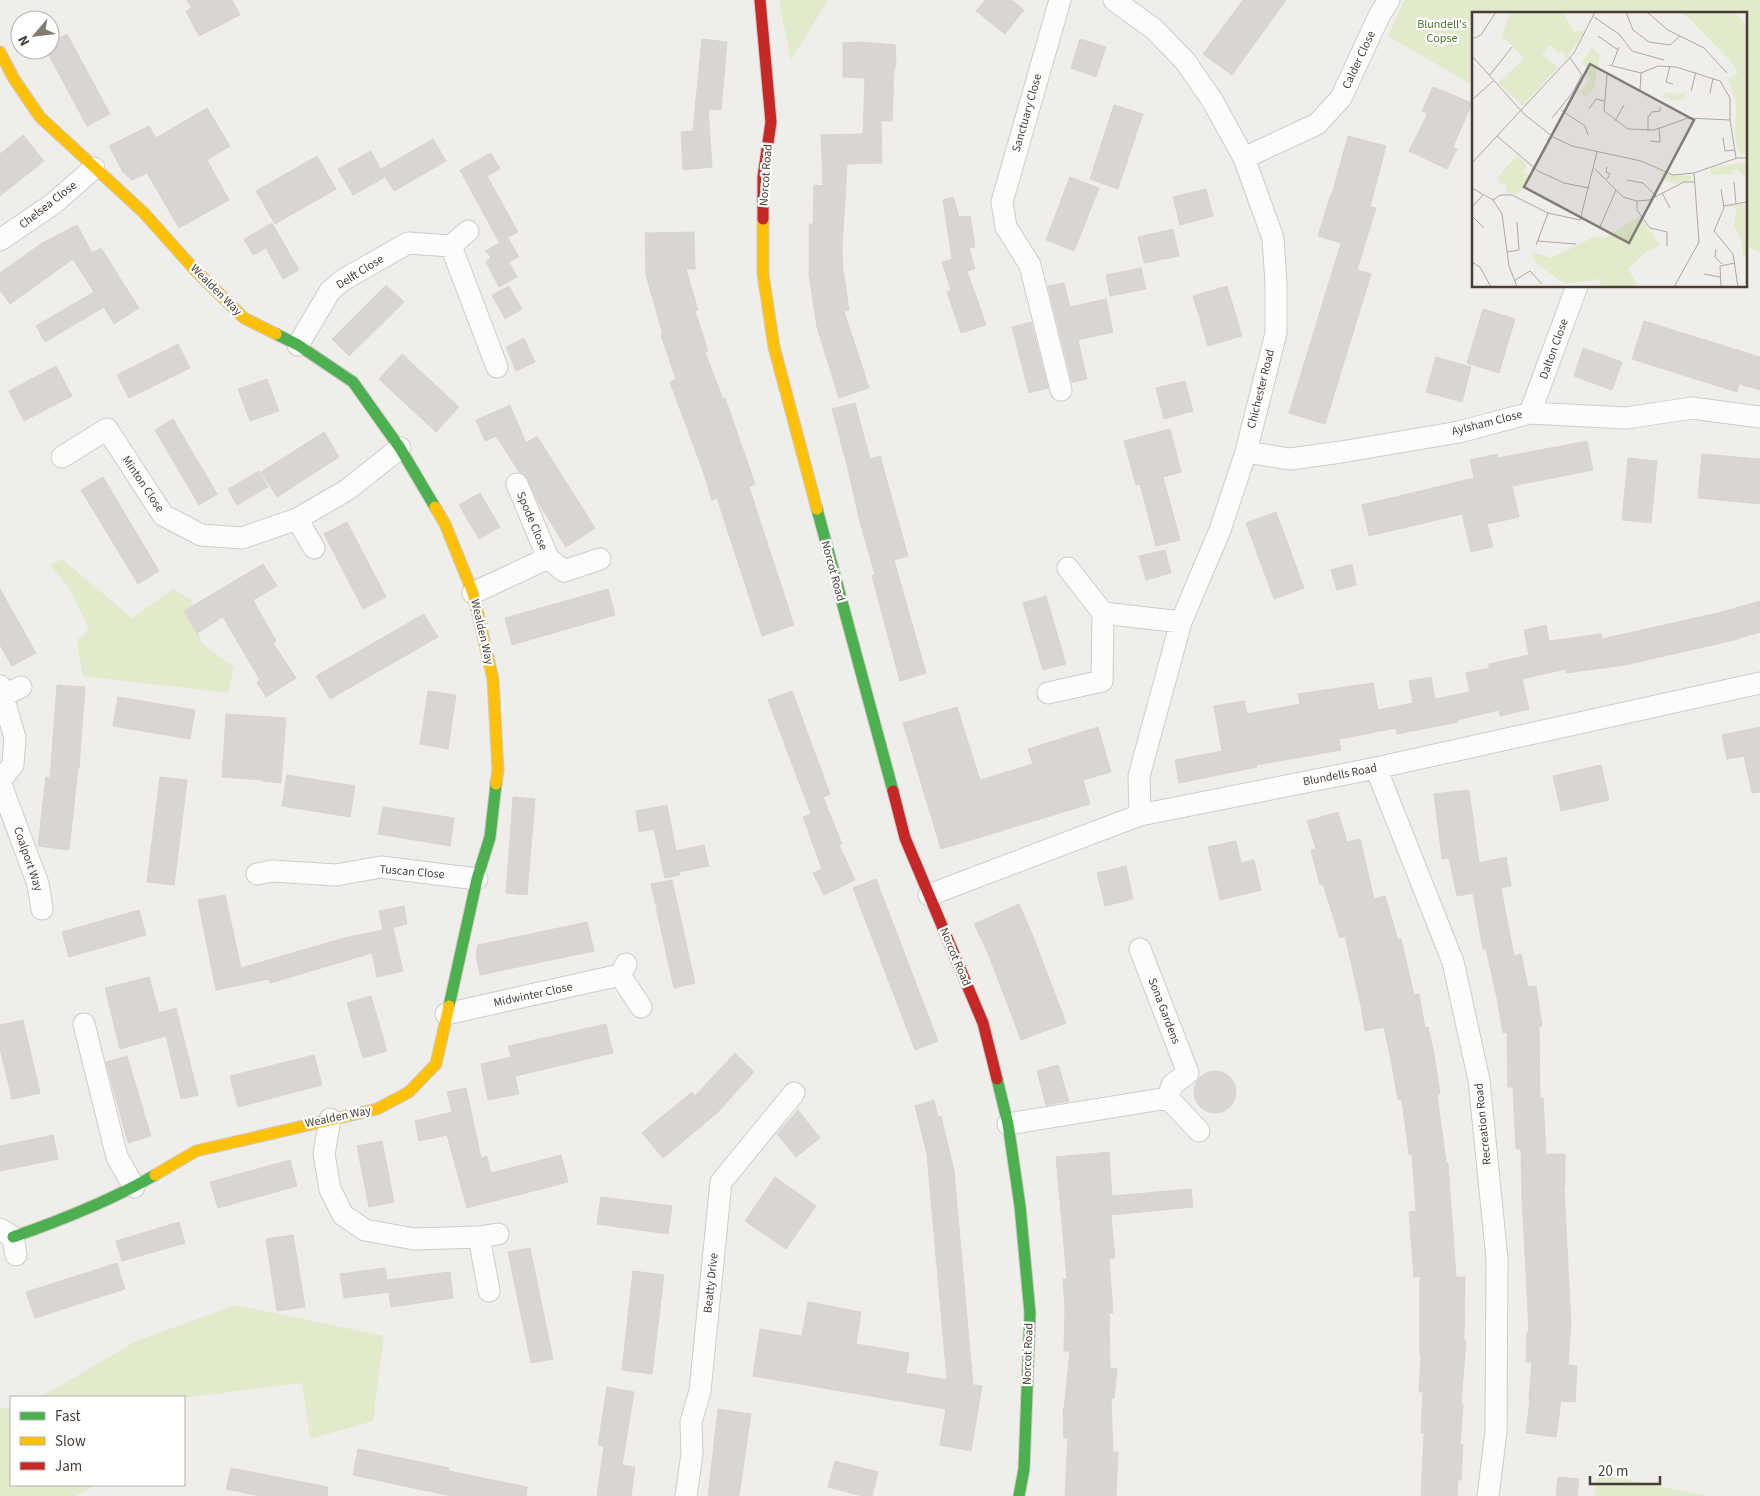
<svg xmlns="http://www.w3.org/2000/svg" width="1760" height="1496" font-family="'Source Sans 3',sans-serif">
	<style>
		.green { fill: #e1eacb }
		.building { fill: #d8d5d2; stroke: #d8d5d1 }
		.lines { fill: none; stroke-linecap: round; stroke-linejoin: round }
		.street-casing { stroke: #ceccc8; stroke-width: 23 }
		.fast-casing { stroke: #cfcac2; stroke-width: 13 }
		.slow-casing { stroke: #cfcac2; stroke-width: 13 }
		.jam-casing { stroke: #cfcac2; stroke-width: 13 }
		.street { stroke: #fdfcfc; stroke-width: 21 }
		.fast { stroke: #4caf50; stroke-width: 11 }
		.slow { stroke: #ffc107; stroke-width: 11 }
		.jam { stroke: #c62828; stroke-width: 11 }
		.labels { text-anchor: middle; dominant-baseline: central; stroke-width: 4.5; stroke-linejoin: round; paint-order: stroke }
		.park-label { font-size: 12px; fill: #4f772b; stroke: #fff }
		.street-label { font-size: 12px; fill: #473f36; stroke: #fff }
		.inset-road { fill: none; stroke: #aca8a3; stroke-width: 1 }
		.view { fill: #827c75; fill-opacity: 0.15; stroke: #827c75; stroke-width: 2.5 }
		.inset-edge { fill: none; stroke: #473f36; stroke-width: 2.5 }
	</style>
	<rect width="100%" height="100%" fill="#f0eeeb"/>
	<path class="green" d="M779,0h49l-37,60z
		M1404,0h356v253l-14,-8v-231h-272v72l-86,-50z
		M62,559l70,59 41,-29 18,10 10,44 33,24 -6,26 -145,-17 -6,-36 12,-11 -20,-41 -19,-23z
		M236,1305l148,31 -11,85 -63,18 -8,-56 -118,15 -143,-1 95,-56z
		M11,1407v78h84l-19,11h-76v-87z
		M1597,1474l111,22h-113z"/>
	<path class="building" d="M187,0h45l8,15 -41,21 -13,-25 6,-3z
		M985,0h27l12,10 -19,24 -29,-23z
		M1243,0h43l-54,75 -29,-21z
		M67,34l43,80 -23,12 -41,-76h4v-7z
		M702,39l25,3 -6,68 -13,-1 4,58 -29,3 -2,-38 12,-1z
		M1080,39l26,8 -10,30 -25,-9z
		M861,42l34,3 1,12 -1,11h-1l-2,53h-11l1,42 -35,1 -5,84 1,22 6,40 -5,1 25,77 -30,10 -22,-71 -8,-53v-50h4l1,-39 9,1 -2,-51 42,-1 2,-56 -22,-1v-34z
		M1433,87l39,16 -19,44 4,2 -10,20 -38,-18 19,-38 -6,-2z
		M1114,105l29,9 -25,75 -28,-10z
		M207,108l23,38 -23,14 22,40 -50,28 -32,-55 -15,7 -9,-8 -14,-26 40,-20 7,12z
		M23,135l21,26 -44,35v-42z
		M1348,136l38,10 -16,61 6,1 -19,62 14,4 -46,150 -36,-11 52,-170 -23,-7 13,-42h1z
		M433,139l13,22 -52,30 -13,-22z
		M371,151l14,26 -32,18 -15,-26z
		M491,153l9,16 -13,7 31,56 -19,10 -39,-72z
		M317,156l19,33 -61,35 -19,-33z
		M1070,177l29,11 -25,63 -28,-11z
		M1206,189l7,27 -33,9 -7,-28z
		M953,197l6,20 11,-1 5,31 -6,1 6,21 -8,2 19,54 -25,8 -14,-41 4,-2 -9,-28 10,-3 -9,-59z
		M272,223l27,47 -16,9 -17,-31 -13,7 -9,-16z
		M77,225l15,28 9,-5 38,60 -25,16 -10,-17 -59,35 -9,-16 58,-34 -21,-33 -63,45 -10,-14v-17l42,-30z
		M1173,229l6,27 -35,7 -6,-26z
		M694,232l1,37h-9l12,41 -3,1 13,40 -3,1 18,47 2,-1 30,86 -6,3 45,138 -32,11 -45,-138 -5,2 -9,-29 -33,-89 6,-3 -15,-44h2l-17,-60 -1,-42z
		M508,238l11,19 -10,5 8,15 -18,10 -13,-25 5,-5 -6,-6z
		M1141,268l5,21 -36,7 -4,-21z
		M1064,283l6,24 36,-8 7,33 -35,8 9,39 -15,3 -24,-96z
		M386,285l18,17 -55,54 -17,-17z
		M509,286l13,23 -17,10 -13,-24z
		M1227,286l15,50 -34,10 -15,-50z
		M1483,309l32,10 -16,54 -32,-10z
		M1644,321l116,36v33l-21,-6 -2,8 -105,-33z
		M1031,322l17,66 -19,5 -17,-66z
		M524,338l11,24 -19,9 -10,-24z
		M178,344l12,24 -61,30 -12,-23z
		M1583,348l39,14 -10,28 -38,-14z
		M402,354l57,53 -23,25 -57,-53z
		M1436,357l35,10 -9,35 -36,-10z
		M56,366l16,30 -48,25 -15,-30z
		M267,379l12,32 -29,10 -12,-32z
		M1185,381l8,30 -29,8 -8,-31z
		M855,403l15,56 10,-3 28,100 -14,4 32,113 -26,8 -28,-105 3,-1 -16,-57 -12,-53 -15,-56z
		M510,405l16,38 11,-7 58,92 -29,19 -27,-43 -11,-25 -4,-5 -5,-2 -23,-36 -11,5 -9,-21z
		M173,419l44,75 -18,11 -44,-75z
		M1170,429l11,43 -18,5 17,63 -24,6 -16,-62 -4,1 -12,-44z
		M324,432l15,25 -62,40 -16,-25z
		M1587,441l6,29 -81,16 7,31 -32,7 6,23 -22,5 -9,-38 -93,22 -7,-31 112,-27 -4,-18 27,-6 1,4z
		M1702,454l58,5v45l-62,-6z
		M1628,458l29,3 -6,62 -29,-3z
		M259,471l9,16 -31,18 -9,-16z
		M103,477l56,94 -21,13 -57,-94z
		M480,493l20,34 -21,12 -20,-34z
		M1276,512l28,76 -30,11 -28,-76z
		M347,522l39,75 -23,12 -39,-75z
		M1165,550l6,23 -25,7 -7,-24z
		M263,564l14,22 -24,14 23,41 -3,2 23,35 -30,19 -9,-15 3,-2 -37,-63 -26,16 -13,-22z
		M1352,564l4,21 -19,5 -6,-20z
		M0,589l36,64 -24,13 -12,-21z
		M608,589l7,26 -103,30 -7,-27z
		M1046,596l20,68 -23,6 -20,-67z
		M1760,601v31l-30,9 -105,24 -59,8v-4l-44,10 7,30 -29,7 -1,-6 -42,10 1,2 -61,12 -1,-6 -57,11 2,11 -85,15 1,2 -78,16 -4,-23 47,-9 -8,-45 30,-5 3,13 53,-10 -2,-10 75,-11 5,27 35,-7 -4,-22 22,-4 4,22 35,-7 -4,-19 23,-5v-4l40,-9 -5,-25 22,-5 3,16 52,-7 1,5 120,-27z
		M424,614l14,23 -108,62 -14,-23z
		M57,685l28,2 -6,81h-1l-9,82 -31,-4 8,-69 4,1z
		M428,691l28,4 -8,54 -28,-5z
		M792,691l38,103 -7,3 19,47 -3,1 16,35 -31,15 -11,-22 9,-4 -19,-52 8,-3 -43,-114z
		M118,697l77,13 -5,29 -77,-13z
		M957,707l23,73 53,-16 -5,-15 70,-22 13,45 -28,8 7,24 -149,45 -38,-126z
		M226,714l60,4 -5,65 -18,-2v-1l-41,-3z
		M1760,727v65l-8,1 -8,-37 -17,3 -5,-24z
		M1601,765l8,35 -48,11 -8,-35z
		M287,775l68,11 -5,31 -68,-11z
		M160,777l27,3 -13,105 -27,-3z
		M1469,790l10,73 27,-6 5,29 -10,2 13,68 7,-2 7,33 8,-1 6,40 -3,1 1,71h3l3,56h19v32l-1,1 7,136 -3,42 9,1 -2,36 -14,-1 -5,36 -30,-4 4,-34h-1l3,-37h-6l1,-30h2l-7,-136 -1,-47h-5l-3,-62h-5l-1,-55 -4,1 -6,-35 -11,-49h-3l-10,-56 -16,3 -8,-38 -7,1 -8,-65z
		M513,797l22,2 -8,96 -21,-2z
		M667,805l9,46 28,-6 5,21 -30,6 1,3 -15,3 -11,-49 -15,3 -3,-21z
		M383,807l71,11 -4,28 -72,-12z
		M1338,812l9,30 13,-3 14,60 11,-3 13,44 3,-1 13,56 5,-1 6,34 3,-1 6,27 6,40h-3l9,69h2l8,114h9l-1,64h2l-5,63h2l-3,40 3,1 -2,35h-3l-1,16h-36l3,-63h-3l2,-41h-4l2,-36h-1v-80l-6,1 -5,-65 7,-1 -4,-57 -3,1 -7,-55h-4l-7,-40 -7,-33 -19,4 -4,-25 -16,-70 -5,2 -17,-54 -3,1 -9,-35 5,-1 -9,-28z
		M1236,841l5,22 13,-3 7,30 -41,10 -12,-53z
		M1126,866l7,33 -28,7 -8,-33z
		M876,879l62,162 -23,9 -62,-162z
		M672,880l23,103 -21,5 -18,-81 8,-1 -8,-1 -5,-21z
		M225,895l16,73 103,-30 49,-10 10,43 -26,6 -5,-24 -102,30 -1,-4 -53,11 -18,-90z
		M1019,904l14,32 33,87 -45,17 -33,-87 -14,-29z
		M404,906l3,18 -24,6 -4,-19z
		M139,910l7,25 -77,22 -7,-25z
		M587,922l7,29 -114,24 -4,-20 2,-10z
		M149,977l10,36 17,-5 22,87 -17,4 -15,-63 -46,13 -15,-61z
		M371,996l16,55 -24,7 -16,-55z
		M23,1020l17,73 -28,6 -12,-51v-23z
		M606,1024l7,29 -98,23 4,18 -31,6 -7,-36 30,-7 -3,-11z
		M735,1053l19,19 -37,41 -54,45 -21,-25 50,-41 3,4z
		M314,1055l8,30 -84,22 -8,-31z
		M127,1056l24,80 -23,7 -22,-81z
		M1058,1065l11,36 -23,4 -9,-34z
		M1194 1092a21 21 0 1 1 42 0a21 21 0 1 1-42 0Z
		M466,1088l15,70 6,-2 4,17 70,-18 7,27 -101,26 -20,-73 -28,6 -4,-20 37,-9 -5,-20z
		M934,1100l4,17 3,-1 13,55 19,214 9,1 -11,65 -31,-6 6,-36 -193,-33 7,-47 42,7 6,-34 53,10 -5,32 53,9 -3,20 41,7 -20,-226 -12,-48z
		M798,1110l22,28 -24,19 -19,-23z
		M53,1135l5,24 -58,12v-25z
		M382,1141l12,61 -25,5 -12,-61z
		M1109,1152l3,44 79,-7 2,18 -82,8 4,43h-6l4,55h-4l1,55 7,1 -3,29h-3l2,54h5l-2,44h-51l3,-58h-4l-1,-29h1l6,-58h-6l1,-42 -2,-30h4l-11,-122z
		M290,1160l7,26 -79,22 -8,-26z
		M775,1177l41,29 -30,43 -41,-28z
		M601,1197l71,9 -4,28 -71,-10z
		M179,1222l6,21 -63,18 -6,-20z
		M293,1235l12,72 -28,4 -11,-72z
		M530,1248l23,111 -22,4 -23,-111z
		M117,1263l8,26 -90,29 -9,-26z
		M385,1268l2,12 63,-8 3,26 -62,9 -2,-15 -45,6 -4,-24z
		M633,1271l31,4 -12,99 -30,-4z
		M607,1387l27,5 -12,73 13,2 -4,29h-34l7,-50 -6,-1z
		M718,1409l33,5 -12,82h-31z
		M358,1449l91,19v3l78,16 -1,9h-75l-98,-21z
		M835,1461l43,11 -6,24h-9l-35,-9z
		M231,1468l97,19 -1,9h-67l-34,-7z
		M1558,1477l21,2 -2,17h-21z"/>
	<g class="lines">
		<defs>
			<path id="street" d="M1060,0l-58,202 4,25 24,38 31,125
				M1114,0l41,30 30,31 27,39 32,58 29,80 3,46v49l-30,119 -26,78 -39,92 -42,154 1,39
				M1244,158l73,-34 24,-26 39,-84 9,-14
				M0,240l53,-36 41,-36
				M451,246l17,-15
				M298,345l32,-54 13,-11 65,-37 43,3 46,121
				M1530,413l47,-127
				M1246,452l44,7 51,-7 118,-20 71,-19 96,5 66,-10 68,9
				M62,457l45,-28 56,86 38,20 41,3 55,-19 50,-29 53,-42
				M517,484l31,74 16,13 36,-12
				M297,519l17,29
				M1068,568l35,45
				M473,593l75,-35
				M0,686l15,52 -2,27 -13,16
				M1048,693l54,-12 1,-68 78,9
				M4,695l17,-8
				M1376,768l77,194 26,118 18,179 -1,173 -8,64
				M0,782l38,102 4,25
				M257,874l15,-3 64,4 45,-8 96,12
				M929,895l211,-80 236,-47 384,-85
				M1140,949l48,124 -16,12 -4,13
				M626,964l-6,11 21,32
				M446,1014l174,-39
				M84,1024l33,133 17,30
				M330,1119l-6,35 6,35 13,26 22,15 49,9 65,-2 19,-3
				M1008,1124l160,-26 31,33
				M0,1229l13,8 3,18
				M479,1237l10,54
				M686,1496l6,-42 -1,-32 9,-31 21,-209 73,-89"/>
			<path id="fast" d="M276,334l22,11 55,37 47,66 35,59
				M817,509l76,282
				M449,1006l28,-127 13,-42 6,-53
				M997,1079l11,45 12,82 10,107 -6,156 -5,27
				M13,1237c49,-17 97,-36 142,-62"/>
			<path id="slow" d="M0,52l14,27 26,38 104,96 51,57 49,48 32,16
				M763,219v55l11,73 43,162
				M435,507l10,17 28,69 20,86 5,91 -2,14
				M155,1175l41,-24 181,-42 32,-17 27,-28 13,-58"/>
			<path id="jam" d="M760,0l11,122 -8,55v42
				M893,791l12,47 78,185 14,56"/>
		</defs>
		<use href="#street" class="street-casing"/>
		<use href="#fast" class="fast-casing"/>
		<use href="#slow" class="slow-casing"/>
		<use href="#jam" class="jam-casing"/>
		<use href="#street" class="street"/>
		<use href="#fast" class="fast"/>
		<use href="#slow" class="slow"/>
		<use href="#jam" class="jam"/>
	</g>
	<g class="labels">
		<g class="park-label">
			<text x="1442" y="24">Blundell's<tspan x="1442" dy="14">Copse</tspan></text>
		</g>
		<g class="street-label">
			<text transform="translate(1359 60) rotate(-65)">Calder Close</text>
			<text transform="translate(1027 113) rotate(-74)">Sanctuary Close</text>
			<text transform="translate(766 175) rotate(-86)">Norcot Road</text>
			<text transform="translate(48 205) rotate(-38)">Chelsea Close</text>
			<text transform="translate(360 272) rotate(-32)">Delft Close</text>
			<text transform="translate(216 290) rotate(45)">Wealden Way</text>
			<text transform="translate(1554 349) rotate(-70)">Dalton Close</text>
			<text transform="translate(1261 389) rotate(-76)">Chichester Road</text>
			<text transform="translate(1487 423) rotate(-14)">Aylsham Close</text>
			<text transform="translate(143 484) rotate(56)">Minton Close</text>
			<text transform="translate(532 521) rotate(67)">Spode Close</text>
			<text transform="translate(833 571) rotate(75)">Norcot Road</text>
			<text transform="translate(482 632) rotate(77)">Wealden Way</text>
			<text transform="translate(1340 775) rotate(-11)">Blundells Road</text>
			<text transform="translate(28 859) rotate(71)">Coalport Way</text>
			<text transform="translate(412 872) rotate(5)">Tuscan Close</text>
			<text transform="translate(955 957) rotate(67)">Norcot Road</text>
			<text transform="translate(533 995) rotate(-12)">Midwinter Close</text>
			<text transform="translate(1164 1011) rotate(69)">Sona Gardens</text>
			<text transform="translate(338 1117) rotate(-12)">Wealden Way</text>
			<text transform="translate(1483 1124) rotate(-96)">Recreation Road</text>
			<text transform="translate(711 1283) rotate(-84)">Beatty Drive</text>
			<text transform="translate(1028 1354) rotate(-88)">Norcot Road</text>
		</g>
	</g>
	<g transform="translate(1472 12)">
		<rect width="275" height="275" fill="#f0eeeb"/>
		<path d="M38,0h59l-5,2 10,18 12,-2 -21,30 -1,-9 -6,2 -8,-8 -8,10 16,12 -35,39 -25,-23 26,-25 -22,-22zM206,0h57l12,15v127h-7l-5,-16 1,-37 -8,-22 10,-6 -4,-8 -45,-47zM120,35l8,8 -6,33 -8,9 -5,-4 9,-14 -4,-2 1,-8 -5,-6zM192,80l13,2 9,-2 -2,7 -15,2v-4l-6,2zM45,143l10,10 -4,6 9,6 -15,18 -10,-3 -2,-8h-5l-3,-6zM275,150v17l-9,-9h-6v4l-21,1v-7zM189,161l30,3 1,4 -15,4 -13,-4zM275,191v53l-4,-1 -2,-16 -7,-13 3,-18 -13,-2zM168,204l20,30 -13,5 -19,18 11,18h-38l-2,-8 -34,5 -29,-21 -4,-11 19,6 45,-22 9,2z" fill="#e1eacb"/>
		<path class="inset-road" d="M154,0l7,18 16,12 21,3 10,-9M175,0l21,18 36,18 23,25M122,5l25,17 13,17 32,9M126,24l20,14M0,27l9,-4 15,-23M0,44l52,58 29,23 19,9 69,15 32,14 21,-2 43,-15h10M137,53l32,8 17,-7 18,1 44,14 10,17v22l6,38M140,53l7,-18M198,54l-4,16 7,2M169,61l-1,18 9,4M135,63l-3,36 24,18 26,1 34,-12 42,2M17,64l23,-29M219,79l5,-19M238,81l3,-15M0,88l21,-19M117,97l7,-10 8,2M89,98l24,16 3,9M80,106l21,-26 9,-17 -12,-17M143,109l9,-16M176,119v-14l4,-5 8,-1v-4M25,124l41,35 26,12 25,5M251,125l2,14 10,-1M178,129l10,1 -1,-14M0,151l102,-110 21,-41M135,155l-1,5 4,2 -3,5M123,157l28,28 14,4 12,-1 35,-18h10M155,168l16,3 13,13M262,170l2,22M0,176l21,12 9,14 7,52 8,21M190,181l8,15M21,188l7,-5h12l36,18 32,7 17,-68M165,189v9l13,18 17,4v14M252,194l22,-4M0,195l12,-13M0,204l12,12M127,217l17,-39M242,219l19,23 5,33M242,219l10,-23 -3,-19M65,229l39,3M64,233l12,-32M244,237l-1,8 7,7M35,240l12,-2 -2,-28M0,250l8,5 11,20M232,262l16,3M42,269l16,-10 12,13M202,275l25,-45 -5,-69M249,275l-1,-21 15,-3"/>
		<path class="view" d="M118,52l104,56 -65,123 -105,-56z"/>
		<rect width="275" height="275" class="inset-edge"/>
	</g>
	<rect x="10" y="1396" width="175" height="90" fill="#ffffff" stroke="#b5b2af"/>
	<rect x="20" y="1412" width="25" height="8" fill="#4caf50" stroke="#b5b2af"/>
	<text x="55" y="1421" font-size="15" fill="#473f36">Fast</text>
	<rect x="20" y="1437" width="25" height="8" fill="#ffc107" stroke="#b5b2af"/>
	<text x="55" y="1446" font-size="15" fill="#473f36">Slow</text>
	<rect x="20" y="1462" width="25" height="8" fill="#c62828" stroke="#b5b2af"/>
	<text x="55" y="1471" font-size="15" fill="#473f36">Jam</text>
	<g transform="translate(35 35) rotate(242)"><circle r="24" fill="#ffffff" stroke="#b5b2af"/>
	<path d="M0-4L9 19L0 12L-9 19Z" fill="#827c75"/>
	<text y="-8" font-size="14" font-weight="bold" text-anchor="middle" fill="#473f36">N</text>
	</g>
	<path d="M1590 1476v8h70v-8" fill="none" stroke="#473f36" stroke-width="2.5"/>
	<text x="1598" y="1476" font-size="15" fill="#473f36" stroke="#ffffff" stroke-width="4" paint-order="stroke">20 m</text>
</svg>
